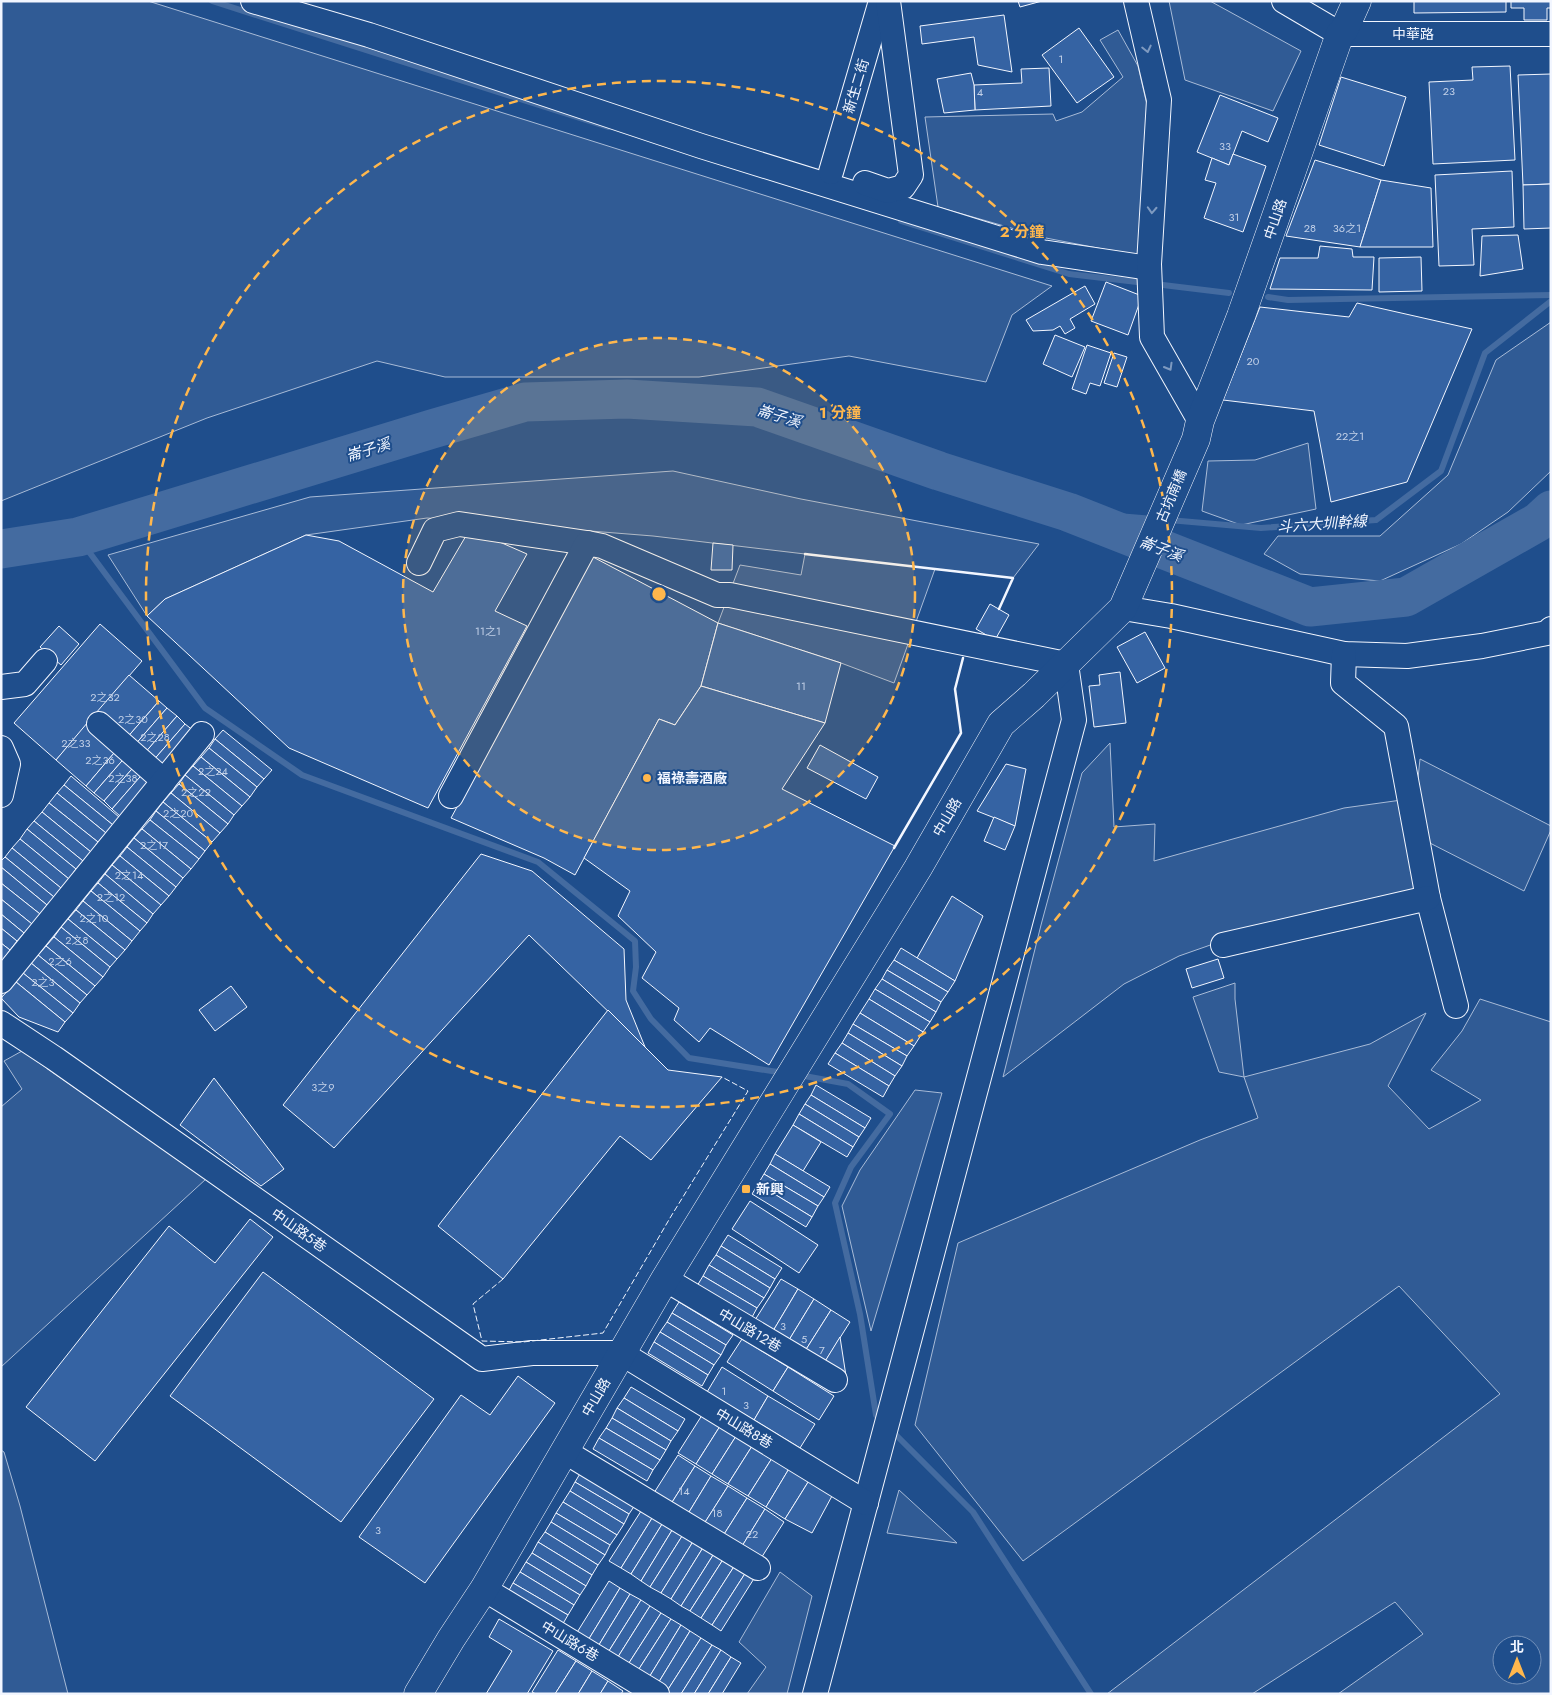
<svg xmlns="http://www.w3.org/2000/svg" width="1552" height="1695" viewBox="0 0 1552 1695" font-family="Jost,'Noto Sans TC',sans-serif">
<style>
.built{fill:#305b95;stroke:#a8bbd7;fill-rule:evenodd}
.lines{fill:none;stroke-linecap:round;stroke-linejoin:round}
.stream{stroke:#446ba0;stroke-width:6}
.river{stroke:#446ba0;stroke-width:39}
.building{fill:#3563a3;stroke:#f2f6ff}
.minor-casing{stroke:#f2f6ff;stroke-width:26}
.major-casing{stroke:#f2f6ff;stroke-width:29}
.minor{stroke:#1f4e8c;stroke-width:24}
.major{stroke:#1f4e8c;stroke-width:28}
.fence{stroke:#f2f6ff;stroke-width:1;stroke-dasharray:6 2.5;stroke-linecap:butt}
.wall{stroke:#f2f6ff;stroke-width:2.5}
.oneway{stroke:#7e9ac0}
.ring{fill:none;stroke:#ffb74d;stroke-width:2.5;stroke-dasharray:9 6}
.poi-dot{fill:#ffb74d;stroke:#1f4e8c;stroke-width:2}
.labels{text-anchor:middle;stroke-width:4;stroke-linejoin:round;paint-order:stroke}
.number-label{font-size:11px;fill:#c3d1e8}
.street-label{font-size:14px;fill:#f2f6ff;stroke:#1f4e8c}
.poi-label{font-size:14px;font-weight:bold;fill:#f2f6ff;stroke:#1f4e8c;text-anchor:start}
.water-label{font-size:15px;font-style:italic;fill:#f2f6ff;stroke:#1f4e8c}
.centre{fill:#ffb74d;stroke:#1f4e8c;stroke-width:2.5}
.ring-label{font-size:15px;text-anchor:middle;font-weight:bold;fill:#ffb74d;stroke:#1f4e8c;stroke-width:4;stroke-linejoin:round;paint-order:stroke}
</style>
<rect width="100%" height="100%" fill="#1f4e8c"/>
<g class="built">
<polygon points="1,1 148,1 1052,286 1012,315 986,382 849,356 699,377 445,377 377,361 207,418 1,501"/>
<polygon points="1169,1 1210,1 1301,51 1273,111 1185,80"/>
<polygon points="1118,30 1138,66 1147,105 1139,256 1046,238 938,207 925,117 1053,114 1056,121 1082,112 1123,77 1100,40"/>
<polygon points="1551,322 1551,471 1508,512 1461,544 1380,581 1300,574 1264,554 1278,536 1380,536 1448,475 1496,360"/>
<polygon points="1308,443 1316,509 1241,525 1202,511 1208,461 1255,460"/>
<polygon points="673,471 801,499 1039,544 1013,578 935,569 894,683 841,663 718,623 740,565 801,575 805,554 653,536 427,518 306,535 165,599 147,616 108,555 310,497"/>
<polygon points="1110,743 1114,827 1155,824 1154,861 1344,808 1416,798 1420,759 1551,826 1551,830 1524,891 1424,840 1428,893 1256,929 1179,956 1124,984 1003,1077 1041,925 1082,773"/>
<path d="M1235 983V999L1244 1077 1370 1044 1426 1013 1388 1086 1429 1129 1481 1100 1431 1070 1462 1031 1480 999 1551 1022V1694H1338L1423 1634 1395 1602 1252 1694H1107L1500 1394 1399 1286 1023 1561 915 1425 958 1243 1200 1140 1258 1118 1244 1077 1219 1072 1193 997ZM1502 1645H1532V1675H1502Z"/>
<polygon points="22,1051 206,1179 1,1367 1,1107 22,1089 4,1061"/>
<polygon points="915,1090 942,1093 871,1331 842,1206 860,1170"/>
<polygon points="1,1450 4,1452 20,1506 68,1694 1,1694"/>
<polygon points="899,1490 957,1543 887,1533"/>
<polygon points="780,1572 812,1596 787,1694 747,1694 766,1667 739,1642"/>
</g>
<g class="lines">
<g class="stream">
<polyline points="212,1 608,127"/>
<polyline points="901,221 1069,274 1137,282"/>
<polyline points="1163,285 1229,293"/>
<polyline points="1268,297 1288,300 1551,295"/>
<polyline points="1068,512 1154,519"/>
<polyline points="1169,520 1261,528 1376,520 1441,471 1485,353 1551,301"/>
<polyline points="78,537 205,708 302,775 538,862 635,941 636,967 633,991 651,1019 689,1058 784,1073"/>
<polyline points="799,1075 848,1084 890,1114 851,1167 835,1203 860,1314 876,1415 881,1421"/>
<polyline points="890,1429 973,1512 1091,1694"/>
</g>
<polyline class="river" points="1,549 78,537 432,429 525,402 627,399 757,407 939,471 1068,512 1310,607 1406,597 1538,522 1551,510"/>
</g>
<g class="building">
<polygon points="1018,1 1042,1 1020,7"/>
<polygon points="1414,1 1506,1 1506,12 1414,13"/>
<polygon points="1511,1 1551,1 1551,8 1547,8 1547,20 1524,20 1524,8 1511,8"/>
<polygon points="1004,15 1012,72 978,65 974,37 922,44 920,26"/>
<polygon points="1079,28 1114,77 1077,103 1042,55"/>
<polygon points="1510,66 1515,160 1433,164 1429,82 1473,80 1472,67"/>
<polygon points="1049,68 1051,106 975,110 974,85 1022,83 1021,69"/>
<polygon points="971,73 974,85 975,110 944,113 937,79"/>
<polygon points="1551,74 1551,184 1523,185 1518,75"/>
<polygon points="1341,77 1406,97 1384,166 1319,145"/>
<polygon points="1220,95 1278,118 1268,142 1242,131 1229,165 1197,152"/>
<polygon points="1233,154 1266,166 1243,232 1204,218 1216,183 1205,180 1212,158 1229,165"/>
<polygon points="1315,160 1381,180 1360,247 1286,236"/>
<polygon points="1512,171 1514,227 1472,229 1474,265 1439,266 1435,175"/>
<polygon points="1381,180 1431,188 1433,247 1360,247"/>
<polygon points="1551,184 1551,228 1524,229 1523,185"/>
<polygon points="1518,235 1523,269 1480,276 1482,236"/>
<polygon points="1320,246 1352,249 1353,257 1374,257 1372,290 1270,289 1280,258 1318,258"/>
<polygon points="1421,257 1422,291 1379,292 1379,258"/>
<polygon points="1106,282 1142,296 1128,335 1091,321"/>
<polygon points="1085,286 1095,304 1070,319 1075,328 1065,334 1060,326 1053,330 1033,331 1026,320"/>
<polygon points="1357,303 1472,329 1407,482 1331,502 1314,411 1223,400 1260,307 1349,317"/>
<polygon points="1055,335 1085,347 1072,377 1043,364"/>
<polygon points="1087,345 1111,353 1100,386 1090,383 1086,394 1072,389"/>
<polygon points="1114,353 1127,357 1117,387 1104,383"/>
<polygon points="470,529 527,554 495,611 527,626 428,808 289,748 147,616 165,599 306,535 339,541 433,592"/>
<polygon points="713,543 733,545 732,570 711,570"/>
<polygon points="593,557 718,623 701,686 675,725 659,719 575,875 544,858 451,818"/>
<polygon points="990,604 1009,615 995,640 976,629"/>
<polygon points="718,623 841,663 825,723 701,686"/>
<polygon points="100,624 142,661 56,760 14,723"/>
<polygon points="59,626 79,644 61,665 40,647"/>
<polygon points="1145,632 1165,668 1137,683 1117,647"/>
<polygon points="1120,672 1126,723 1094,727 1089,686 1100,685 1099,675"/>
<polygon points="129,675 159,701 125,740 95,714"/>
<polygon points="701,686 825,723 782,789 895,846 769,1065 710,1028 699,1042 674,1020 679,1008 642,978 656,952 618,916 630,891 584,858 659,719 675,725"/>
<polygon points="159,701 167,708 133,747 125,740"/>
<polygon points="167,708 177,716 143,755 133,747"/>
<polygon points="177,716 185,724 151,763 143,755"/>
<polygon points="88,722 120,746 86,786 56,760"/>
<polygon points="185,724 194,731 159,771 151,763"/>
<polygon points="223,730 272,770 264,779 215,739"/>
<polygon points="215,739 264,779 257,787 209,748"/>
<polygon points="820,745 878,777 866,799 807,768"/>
<polygon points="120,746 128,754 94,793 86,786"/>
<polygon points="209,748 257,787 250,797 201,757"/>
<polygon points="128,754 138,762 104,801 94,793"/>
<polygon points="201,757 250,797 242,806 193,766"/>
<polygon points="138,762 146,770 112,809 104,801"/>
<polygon points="1006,764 1026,769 1015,826 977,811"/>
<polygon points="193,766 242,806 234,815 185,775"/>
<polygon points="146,770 154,777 120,816 112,809"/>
<polygon points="185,775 234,815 228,824 179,784"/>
<polygon points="71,776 119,817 113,825 64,785"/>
<polygon points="179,784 228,824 220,833 171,793"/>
<polygon points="64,785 113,825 106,833 57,793"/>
<polygon points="57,793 106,833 98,842 49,803"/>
<polygon points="171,793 220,833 212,842 163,802"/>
<polygon points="163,802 212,842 205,851 156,811"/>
<polygon points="49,803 98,842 91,852 42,812"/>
<polygon points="156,811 205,851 199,859 150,820"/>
<polygon points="42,812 91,852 83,861 34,821"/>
<polygon points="994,817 1015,826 1005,850 984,841"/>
<polygon points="150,820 199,859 191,869 142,829"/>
<polygon points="34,821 83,861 76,869 27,829"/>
<polygon points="27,829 76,869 69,879 20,839"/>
<polygon points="142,829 191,869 183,878 134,838"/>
<polygon points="134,838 183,878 176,887 127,847"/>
<polygon points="20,839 69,879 61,888 12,848"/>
<polygon points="127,847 176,887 169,896 120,856"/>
<polygon points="12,848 61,888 54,897 5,857"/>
<polygon points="481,854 532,871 624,949 626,1000 645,1047 529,935 334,1148 283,1105"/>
<polygon points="120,856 169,896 161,905 112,865"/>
<polygon points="5,857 54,897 47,905 1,867 1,861"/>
<polygon points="112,865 161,905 153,914 105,874"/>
<polygon points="1,867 47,905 40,914 1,883"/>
<polygon points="105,874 153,914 147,923 98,883"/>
<polygon points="1,883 40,914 32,924 1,899"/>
<polygon points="98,883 147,923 140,931 91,891"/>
<polygon points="91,891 140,931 132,941 83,901"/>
<polygon points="952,896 983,916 955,981 917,958"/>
<polygon points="1,899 32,924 24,933 1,914"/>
<polygon points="83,901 132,941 125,950 76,910"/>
<polygon points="76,910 125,950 117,959 68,919"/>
<polygon points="1,914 24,933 17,941 1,928"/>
<polygon points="68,919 117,959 110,967 61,927"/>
<polygon points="61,927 110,967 103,977 54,937"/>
<polygon points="1,928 17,941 10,950 1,943"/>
<polygon points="54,937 103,977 95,986 46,946"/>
<polygon points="1,943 10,950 1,962"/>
<polygon points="46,946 95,986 87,995 38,955"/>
<polygon points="901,948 955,981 948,992 894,960"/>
<polygon points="38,955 87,995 80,1003 31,963"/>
<polygon points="1218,959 1224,978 1192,988 1186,969"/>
<polygon points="894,960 948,992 941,1002 887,970"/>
<polygon points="31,963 80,1003 73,1013 23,973"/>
<polygon points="887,970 941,1002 936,1012 882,979"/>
<polygon points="23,973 73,1013 65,1022 16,982"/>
<polygon points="882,979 936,1012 930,1022 875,989"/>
<polygon points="16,982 65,1022 58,1032 19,1017 1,998"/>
<polygon points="231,986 247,1007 215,1031 199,1010"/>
<polygon points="875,989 930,1022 923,1032 869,999"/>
<polygon points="869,999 923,1032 914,1046 860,1013"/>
<polygon points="608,1010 668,1070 722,1077 651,1160 620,1136 503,1279 438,1226"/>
<polygon points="860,1013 914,1046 907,1056 853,1024"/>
<polygon points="853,1024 907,1056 902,1066 848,1033"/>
<polygon points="848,1033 902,1066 895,1076 842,1043"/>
<polygon points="842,1043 895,1076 889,1086 835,1053"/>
<polygon points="835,1053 889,1086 883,1097 828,1064"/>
<polygon points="214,1078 284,1169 261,1186 180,1125"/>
<polygon points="816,1085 871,1118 865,1128 811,1095"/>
<polygon points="811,1095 865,1128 859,1137 805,1104"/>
<polygon points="805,1104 859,1137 853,1147 799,1114"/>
<polygon points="799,1114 853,1147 847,1157 793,1125"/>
<polygon points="793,1125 821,1142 803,1171 775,1154"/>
<polygon points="775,1154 830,1187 824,1197 770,1164"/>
<polygon points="770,1164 824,1197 818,1206 764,1174"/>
<polygon points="764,1174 818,1206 812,1217 758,1184"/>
<polygon points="758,1184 812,1217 806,1227 752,1194"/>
<polygon points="750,1201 818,1245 799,1273 732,1229"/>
<polygon points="250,1219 273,1237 95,1461 26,1407 169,1226 215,1263"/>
<polygon points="728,1235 782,1268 775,1279 721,1246"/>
<polygon points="721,1246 775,1279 770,1288 716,1255"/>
<polygon points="716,1255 770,1288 764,1298 709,1265"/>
<polygon points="709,1265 764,1298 757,1308 703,1276"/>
<polygon points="263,1272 434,1399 341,1522 170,1396"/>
<polygon points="703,1276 757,1308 751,1319 697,1286"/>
<polygon points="781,1279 798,1289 773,1331 755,1320"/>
<polygon points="798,1289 814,1299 789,1340 773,1331"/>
<polygon points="814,1299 831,1310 805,1351 789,1340"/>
<polygon points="679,1302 733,1335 726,1345 672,1313"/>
<polygon points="831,1310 850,1322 824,1363 805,1351"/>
<polygon points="672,1313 726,1345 721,1355 667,1322"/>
<polygon points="667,1322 721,1355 714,1365 660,1332"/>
<polygon points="660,1332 714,1365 708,1375 654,1342"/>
<polygon points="840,1337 846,1376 824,1363"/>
<polygon points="742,1339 788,1367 773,1391 727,1362"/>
<polygon points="654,1342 708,1375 702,1386 648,1353"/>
<polygon points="722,1367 768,1396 754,1420 707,1392"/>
<polygon points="788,1367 834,1396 819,1420 773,1391"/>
<polygon points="518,1376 555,1403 425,1583 359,1537 461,1395 490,1415"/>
<polygon points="631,1387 685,1419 678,1431 624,1398"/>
<polygon points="768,1396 815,1424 800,1448 754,1420"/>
<polygon points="624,1398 678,1431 671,1441 617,1408"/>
<polygon points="617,1408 671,1441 666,1450 612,1418"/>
<polygon points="704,1412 722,1423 696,1464 678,1453"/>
<polygon points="612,1418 666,1450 660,1460 606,1428"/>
<polygon points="722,1423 738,1433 712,1474 696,1464"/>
<polygon points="606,1428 660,1460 653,1470 599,1438"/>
<polygon points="738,1433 754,1443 728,1484 712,1474"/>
<polygon points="599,1438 653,1470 647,1481 593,1449"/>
<polygon points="754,1443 774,1455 748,1496 728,1484"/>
<polygon points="678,1455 695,1466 669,1507 652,1496"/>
<polygon points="774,1455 790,1467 766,1507 748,1496"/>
<polygon points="695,1466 711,1476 686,1517 669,1507"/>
<polygon points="790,1467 810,1479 785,1519 766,1507"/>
<polygon points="581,1472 635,1505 629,1514 575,1482"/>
<polygon points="711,1476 728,1486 702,1527 686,1517"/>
<polygon points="810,1479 832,1496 812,1533 785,1519"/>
<polygon points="575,1482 629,1514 624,1524 570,1491"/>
<polygon points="728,1486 747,1498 721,1539 702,1527"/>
<polygon points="570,1491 624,1524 617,1535 563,1502"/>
<polygon points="747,1498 765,1509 739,1551 721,1539"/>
<polygon points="563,1502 617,1535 610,1545 556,1513"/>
<polygon points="643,1508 654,1515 621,1568 609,1561"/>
<polygon points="765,1509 784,1522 758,1563 739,1551"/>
<polygon points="556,1513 610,1545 605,1555 551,1522"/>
<polygon points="654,1515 664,1521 631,1574 621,1568"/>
<polygon points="664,1521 674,1527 641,1581 631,1574"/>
<polygon points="551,1522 605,1555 598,1565 545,1532"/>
<polygon points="674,1527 684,1533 650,1587 641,1581"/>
<polygon points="545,1532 598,1565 592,1575 538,1542"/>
<polygon points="684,1533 694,1540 661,1593 650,1587"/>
<polygon points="694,1540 704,1546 671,1599 661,1593"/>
<polygon points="538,1542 592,1575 586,1586 532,1553"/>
<polygon points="704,1546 715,1552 681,1606 671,1599"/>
<polygon points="715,1552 724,1558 690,1611 681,1606"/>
<polygon points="532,1553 586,1586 580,1595 526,1562"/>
<polygon points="724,1558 735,1565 701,1618 690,1611"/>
<polygon points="526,1562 580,1595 574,1605 520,1572"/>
<polygon points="735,1565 746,1572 712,1625 701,1618"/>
<polygon points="520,1572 574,1605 568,1615 513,1583"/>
<polygon points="746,1572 755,1577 721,1631 712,1625"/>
<polygon points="609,1581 620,1588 587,1642 576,1634"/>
<polygon points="513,1583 568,1615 561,1627 507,1594"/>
<polygon points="620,1588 630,1594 597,1648 587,1642"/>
<polygon points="630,1594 641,1600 607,1654 597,1648"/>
<polygon points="641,1600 650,1606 616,1660 607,1654"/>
<polygon points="650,1606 661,1613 627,1666 616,1660"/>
<polygon points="661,1613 671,1619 637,1672 627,1666"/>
<polygon points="499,1619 553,1651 527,1694 486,1694 512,1651 489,1637"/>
<polygon points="671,1619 681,1625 648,1679 637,1672"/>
<polygon points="681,1625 690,1631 657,1685 648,1679"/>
<polygon points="690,1631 701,1638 667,1691 657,1685"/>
<polygon points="701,1638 712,1645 681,1694 671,1694 667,1691"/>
<polygon points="712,1645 721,1650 694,1694 681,1694"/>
<polygon points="558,1650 576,1661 555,1694 536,1694 532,1692"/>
<polygon points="721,1650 731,1657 708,1694 694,1694"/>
<polygon points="731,1657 741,1663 722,1694 708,1694"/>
<polygon points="576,1661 592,1671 578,1694 555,1694"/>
<polygon points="592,1671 608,1681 600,1694 578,1694"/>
<polygon points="608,1681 623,1691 621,1694 600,1694"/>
</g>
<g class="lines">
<defs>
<g id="minor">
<polyline points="253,1 369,35 701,146 1042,252 1149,268"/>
<polyline points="1136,1 1159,100 1149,264 1152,337 1200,421"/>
<polyline points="1284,1 1340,34 1551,34"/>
<polyline points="831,172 881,1"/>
<polyline points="865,183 888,191 903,187 911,175 888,1"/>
<polyline points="419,563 435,530 459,524 587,543"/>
<polyline points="1123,608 1171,616 1344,654 1407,656 1482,646 1547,633 1551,629"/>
<polyline points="1344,654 1343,683 1396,726 1428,898 1456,1006"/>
<polyline points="1,687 25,684 45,661"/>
<polyline points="99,724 164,781"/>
<polyline points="1,748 8,764 1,795"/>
<polyline points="451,796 587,543 602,546 717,595 730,595 1066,664 1074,720 815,1694"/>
<polyline points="1223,945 1428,898"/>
<polyline points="1,981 202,734"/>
<polyline points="1,1023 54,1058 482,1359 532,1353 621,1353 866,1503"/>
<polyline points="665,1279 835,1380"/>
<polyline points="564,1451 758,1568"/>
<polyline points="484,1589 657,1694"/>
</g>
<polyline id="major" points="418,1694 451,1639 484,1589 665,1279 918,868 1001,724 1034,695 1123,608 1196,439 1200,421 1241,316 1340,34 1344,30 1357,1"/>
</defs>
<use href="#minor" class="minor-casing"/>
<use href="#major" class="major-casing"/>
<use href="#minor" class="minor"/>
<use href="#major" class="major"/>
<polyline class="fence" points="503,1279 473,1304 482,1341 523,1342 603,1333 670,1218 748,1091 722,1077"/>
<g class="wall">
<polyline points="805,554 1013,578 999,609"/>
<polyline points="894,848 961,733 955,689 963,658"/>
</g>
</g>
<defs><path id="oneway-chevron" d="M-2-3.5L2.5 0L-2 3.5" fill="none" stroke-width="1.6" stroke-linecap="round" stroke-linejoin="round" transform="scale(1.25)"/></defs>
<g class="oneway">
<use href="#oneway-chevron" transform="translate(1147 49) rotate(77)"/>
<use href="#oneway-chevron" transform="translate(1152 210) rotate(93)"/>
<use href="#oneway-chevron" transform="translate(1169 367) rotate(60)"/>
</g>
<circle cx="659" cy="594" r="256" fill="#ffb74d" fill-opacity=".12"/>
<g class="ring">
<circle cx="659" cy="594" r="256"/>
<circle cx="659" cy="594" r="513"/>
</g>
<g class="poi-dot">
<circle cx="647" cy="778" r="5"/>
<rect x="741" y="1184" width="10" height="10" rx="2.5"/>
</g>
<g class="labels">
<g class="number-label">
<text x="1061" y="63">1</text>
<text x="1449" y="95">23</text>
<text x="980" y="96">4</text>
<text x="1225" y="150">33</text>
<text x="1234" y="221">31</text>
<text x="1310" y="232">28</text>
<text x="1347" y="232">36之1</text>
<text x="1253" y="365">20</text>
<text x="1350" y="440">22之1</text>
<text x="488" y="635">11之1</text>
<text x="801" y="690">11</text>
<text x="105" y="701">2之32</text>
<text x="133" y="723">2之30</text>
<text x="155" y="741">2之28</text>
<text x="76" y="747">2之33</text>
<text x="100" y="764">2之36</text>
<text x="213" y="775">2之24</text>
<text x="123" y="782">2之38</text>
<text x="196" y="796">2之22</text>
<text x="178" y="817">2之20</text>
<text x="154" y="849">2之17</text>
<text x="129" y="879">2之14</text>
<text x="111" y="901">2之12</text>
<text x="94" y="922">2之10</text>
<text x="77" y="944">2之8</text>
<text x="60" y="965">2之6</text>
<text x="43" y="986">2之3</text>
<text x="323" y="1091">3之9</text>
<text x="783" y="1330">3</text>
<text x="804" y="1343">5</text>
<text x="822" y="1354">7</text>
<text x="724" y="1395">1</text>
<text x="746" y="1409">3</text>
<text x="684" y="1495">14</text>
<text x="717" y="1517">18</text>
<text x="378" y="1534">3</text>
<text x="752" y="1538">22</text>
</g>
<g class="street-label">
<text x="1413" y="39">中華路</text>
<text transform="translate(856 86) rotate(-73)" y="5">新生二街</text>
<text transform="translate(1275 219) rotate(-71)" y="5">中山路</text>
<text transform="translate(1171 496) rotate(-67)" y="5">古坑南橋</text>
<text transform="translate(947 817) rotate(-60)" y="5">中山路</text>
<text transform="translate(299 1230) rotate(35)" y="5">中山路5巷</text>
<text transform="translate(750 1330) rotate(31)" y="5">中山路12巷</text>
<text transform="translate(596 1397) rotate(-60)" y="5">中山路</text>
<text transform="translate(744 1428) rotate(31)" y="5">中山路8巷</text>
<text transform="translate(570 1641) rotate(31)" y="5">中山路6巷</text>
</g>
<g class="poi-label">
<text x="657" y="783">福祿壽酒廠</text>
<text x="756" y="1194">新興</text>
</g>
<g class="water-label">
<text transform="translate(779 416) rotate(17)" y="5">崙子溪</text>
<text transform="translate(368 450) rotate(-17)" y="5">崙子溪</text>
<text transform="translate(1322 524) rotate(-4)" y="5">斗六大圳幹線</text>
<text transform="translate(1161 549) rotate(21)" y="5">崙子溪</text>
</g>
</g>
<circle cx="659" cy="594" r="8" class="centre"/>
<g class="ring-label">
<text x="1022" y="237">2 分鐘</text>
<text x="840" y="418">1 分鐘</text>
</g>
<rect width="1552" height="1695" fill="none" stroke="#f2f6ff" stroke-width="5"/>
<g transform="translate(1517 1660)"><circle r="24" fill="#1f4e8c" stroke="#7391ba"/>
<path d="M0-4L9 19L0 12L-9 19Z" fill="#ffb74d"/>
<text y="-8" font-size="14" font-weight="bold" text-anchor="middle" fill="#f2f6ff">北</text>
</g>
</svg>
